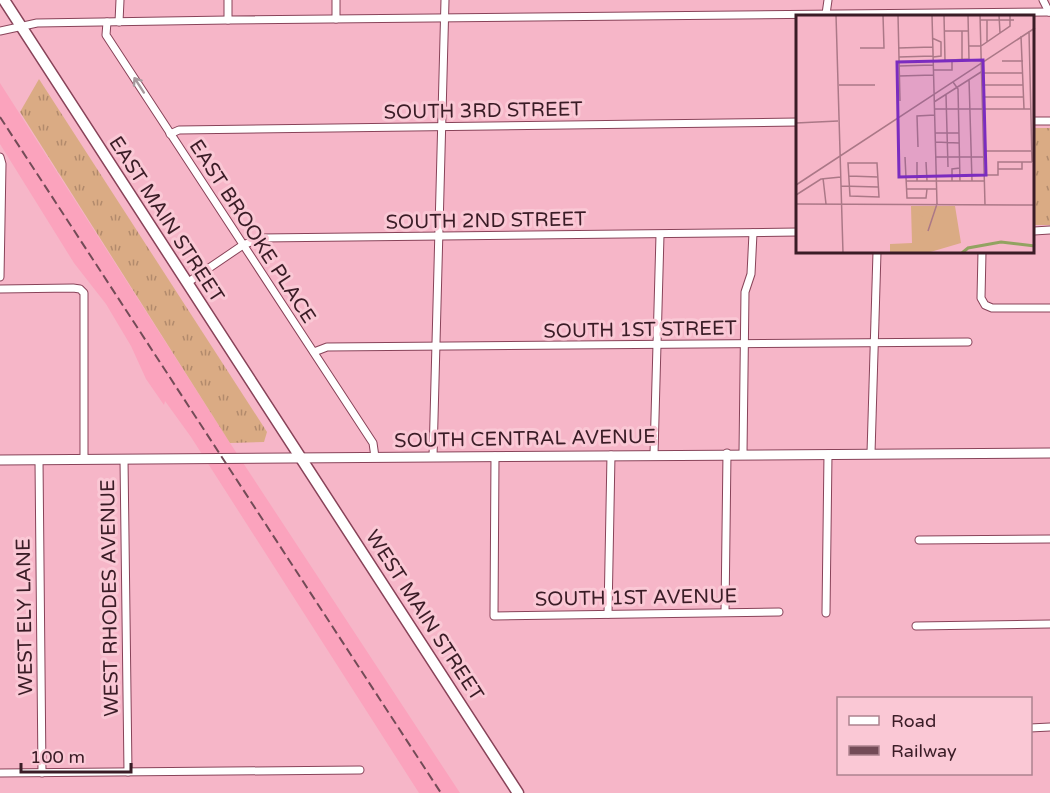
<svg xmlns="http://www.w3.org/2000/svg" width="1050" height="793" viewBox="0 0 1050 793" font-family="'Varela Round',sans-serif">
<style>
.built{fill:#fba3bd}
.grass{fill:url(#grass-tufts)}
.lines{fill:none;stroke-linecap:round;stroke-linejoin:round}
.minor-casing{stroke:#884359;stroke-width:9}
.tertiary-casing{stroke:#884359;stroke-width:11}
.primary-casing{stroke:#884359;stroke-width:13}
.minor{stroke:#fff;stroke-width:7}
.tertiary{stroke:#fff;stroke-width:9}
.primary{stroke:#fff;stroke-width:10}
.rail{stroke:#734b57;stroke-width:2;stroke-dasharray:9 4.5;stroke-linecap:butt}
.oneway{stroke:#a6999d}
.labels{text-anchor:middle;stroke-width:6;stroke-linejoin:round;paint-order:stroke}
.street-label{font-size:20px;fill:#3a1c26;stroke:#fac8d5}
.inset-river{fill:none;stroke:#92a361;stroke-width:3}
.inset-road{fill:none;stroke:#ab7887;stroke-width:1.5}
.view{fill:#7b2cbf;fill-opacity:0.15;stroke:#7b2cbf;stroke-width:3}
.inset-edge{fill:none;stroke:#3a1c26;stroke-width:3}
</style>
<defs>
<pattern id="grass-tufts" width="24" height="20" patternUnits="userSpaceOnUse" patternTransform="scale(1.5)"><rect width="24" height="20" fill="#daab84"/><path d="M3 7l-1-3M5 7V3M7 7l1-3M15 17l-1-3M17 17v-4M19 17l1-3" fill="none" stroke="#b28a6c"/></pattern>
</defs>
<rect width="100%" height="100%" fill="#f6b6c8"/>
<polygon class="built" points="0,83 230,443 460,793 419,793 191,437 165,401 164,405 146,379 131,346 106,304 74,263 0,144"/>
<g class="grass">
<polygon points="39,79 267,432 264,442 230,443 20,112"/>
<rect x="1034" y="128" width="16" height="97"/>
</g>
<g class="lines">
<defs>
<g id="minor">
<polyline points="1043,0 1049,12"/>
<polyline points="826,14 828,0"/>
<polyline points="336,19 336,0"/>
<polyline points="228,20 228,0"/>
<polyline points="107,22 106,35 373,443 375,457"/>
<polyline points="119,22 120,0"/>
<polyline points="0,31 37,23 228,20 1050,12"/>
<polyline points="1034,121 1050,121"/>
<polyline points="170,134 179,130 798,122"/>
<polyline points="0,157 2,164 0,277"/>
<polyline points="1034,231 1050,230"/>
<polyline points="982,252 981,298 985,305 992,308 1050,308"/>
<polyline points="187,283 243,245 261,238 798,232"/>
<polyline points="0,289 73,288 80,289 84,293 84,459"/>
<polyline points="314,352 327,347 968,342"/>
<polyline points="743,453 745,292 751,274 753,233"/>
<polyline points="871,453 877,252"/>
<polyline points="654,454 660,235"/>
<polyline points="495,456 494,616 779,612"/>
<polyline points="433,457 445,0"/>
<polyline points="124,459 128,772"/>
<polyline points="39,460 42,773"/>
<polyline points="919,540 1050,539"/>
<polyline points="725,612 727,453"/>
<polyline points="826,613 828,454"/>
<polyline points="608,614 611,455"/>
<polyline points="916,626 1050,624"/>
<polyline points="1030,728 1050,727"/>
<polyline points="0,773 360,770"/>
</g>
<polyline id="tertiary" points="0,460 1050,453"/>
<polyline id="primary" points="4,0 518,793"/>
</defs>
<use href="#minor" class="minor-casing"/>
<use href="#tertiary" class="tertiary-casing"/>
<use href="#primary" class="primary-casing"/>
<use href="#minor" class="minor"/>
<use href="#tertiary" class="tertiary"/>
<use href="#primary" class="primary"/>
<polyline class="rail" points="0,117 441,793"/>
</g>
<defs><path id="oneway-shaft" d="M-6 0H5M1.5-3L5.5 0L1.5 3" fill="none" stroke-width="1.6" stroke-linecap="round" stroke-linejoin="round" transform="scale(1.5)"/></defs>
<use class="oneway" href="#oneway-shaft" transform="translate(139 85) rotate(-123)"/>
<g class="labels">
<g class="street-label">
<text transform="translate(483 110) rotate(-1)" y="7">SOUTH 3RD STREET</text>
<text transform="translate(167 219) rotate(57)" y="7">EAST MAIN STREET</text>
<text transform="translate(486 220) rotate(-1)" y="7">SOUTH 2ND STREET</text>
<text transform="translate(253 231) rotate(57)" y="7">EAST BROOKE PLACE</text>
<text transform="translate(640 329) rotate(-1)" y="7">SOUTH 1ST STREET</text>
<text transform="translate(525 438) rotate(-1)" y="7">SOUTH CENTRAL AVENUE</text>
<text transform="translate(636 597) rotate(-1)" y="7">SOUTH 1ST AVENUE</text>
<text transform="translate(109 598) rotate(-91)" y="7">WEST RHODES AVENUE</text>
<text transform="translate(425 615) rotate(57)" y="7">WEST MAIN STREET</text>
<text transform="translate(24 617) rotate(-91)" y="7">WEST ELY LANE</text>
</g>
</g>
<g transform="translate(796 15)">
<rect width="238" height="238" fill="#f6b6c8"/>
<path d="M115 191H159L165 228 131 238H94V229L116 228Z" fill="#daab84"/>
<path d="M120 198H135L127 216 116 218V203L127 202Z" fill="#daab84"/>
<path class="inset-river" d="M166 238 172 233 205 227 239 231"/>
<path class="inset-road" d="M40 0 47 238M102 0 104 86M148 0 149 46M184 0 189 190M203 0 204 18M184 5H218M191 5V27M148 16H172M166 16V46M233 16 236 147M225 21 228 94M136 23 145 27V41L137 42M173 31H185L214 11V0M64 33H88L87 0M102 33 137 32M103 42 137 41M137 46 173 44 172 0M206 46H227M103 51 137 50M137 55H156V46M185 58H227M103 61 138 60M173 64 176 166M157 67 162 74 164 166M43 70H79M186 70H227M150 80 152 152M186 82H227M138 87 185 57M138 94H235M0 108 42 106M139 118H163M139 127 163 128M122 132 121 101 139 100M187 136H235M109 142 111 183H130L131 174M140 142H188M121 147V166M130 147 131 166M52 148H81L83 182 54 181ZM202 154H226V147M188 160H202V147H236M53 161 82 162M27 163 30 189M110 166H188M156 166V154L164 153M0 170 239 13M45 171 82 172M110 174H140M0 180 25 164 45 162M0 189 239 190M132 216 141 189 136 0"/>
<path class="view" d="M187 45 190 160 103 162 101 47Z"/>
<rect width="238" height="238" class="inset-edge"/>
</g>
<rect x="837" y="697" width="195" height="78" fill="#fac8d5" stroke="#ad838f" stroke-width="1.5"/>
<rect x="849" y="716" width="30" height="9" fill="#ffffff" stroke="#ad838f" stroke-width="1.5"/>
<text x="891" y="727" font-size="18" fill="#3a1c26">Road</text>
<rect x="849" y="746" width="30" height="9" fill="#734b57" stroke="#ad838f" stroke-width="1.5"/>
<text x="891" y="757" font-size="18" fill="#3a1c26">Railway</text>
<path d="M21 763v9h110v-9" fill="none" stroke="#3a1c26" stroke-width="3"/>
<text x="30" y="763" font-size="18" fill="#3a1c26" stroke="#fac8d5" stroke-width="4.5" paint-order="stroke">100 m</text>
</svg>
